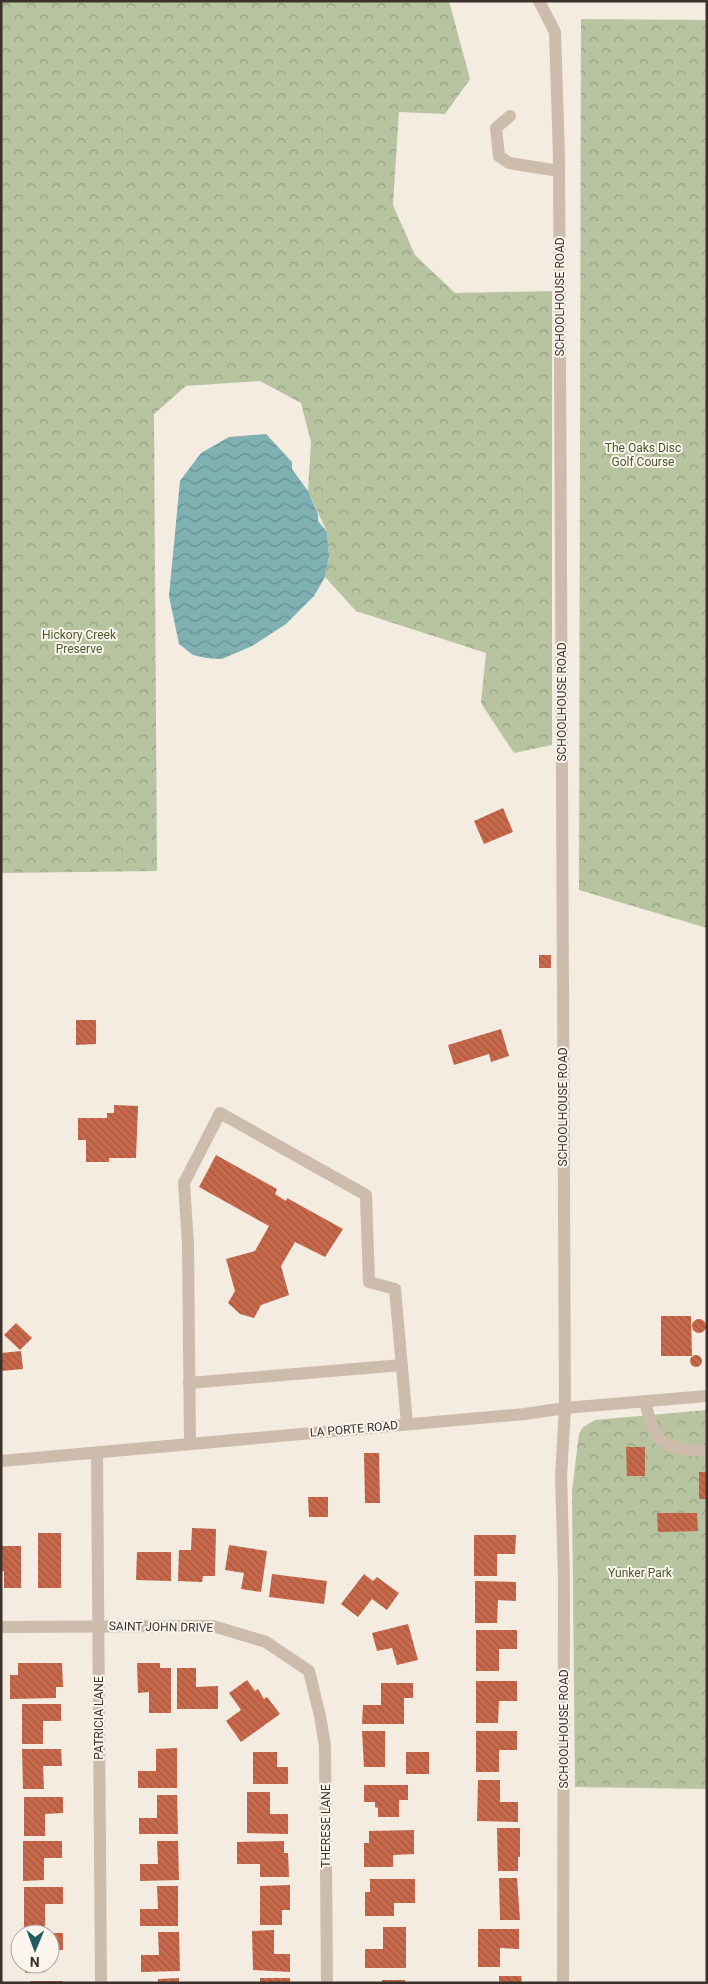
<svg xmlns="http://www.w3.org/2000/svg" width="708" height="1984" viewBox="0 0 708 1984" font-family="Roboto,sans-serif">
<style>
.forest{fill:url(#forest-crowns)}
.water{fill:url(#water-waves)}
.building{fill:url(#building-back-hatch)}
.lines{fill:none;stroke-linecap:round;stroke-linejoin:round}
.minor{stroke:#cdbbac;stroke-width:12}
.labels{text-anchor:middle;stroke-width:4;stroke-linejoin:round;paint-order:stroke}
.street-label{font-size:12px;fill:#3b302b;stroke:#fbf5ee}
.park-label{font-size:12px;fill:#4a5a2e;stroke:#fbf5ee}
</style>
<defs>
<pattern id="forest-crowns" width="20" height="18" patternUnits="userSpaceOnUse" patternTransform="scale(1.25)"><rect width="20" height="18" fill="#b8c4a0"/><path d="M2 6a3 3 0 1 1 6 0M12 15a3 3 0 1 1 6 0" fill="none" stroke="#97a083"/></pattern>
<pattern id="water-waves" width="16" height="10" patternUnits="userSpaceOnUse" patternTransform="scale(1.25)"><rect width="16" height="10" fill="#7fb0b2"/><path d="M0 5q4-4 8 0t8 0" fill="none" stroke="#699091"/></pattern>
<pattern id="building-back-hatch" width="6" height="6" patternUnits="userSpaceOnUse" patternTransform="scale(1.25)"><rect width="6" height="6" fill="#c8694b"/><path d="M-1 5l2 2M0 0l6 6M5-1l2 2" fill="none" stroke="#a4573f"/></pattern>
</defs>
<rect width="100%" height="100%" fill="#f4ebe1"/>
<g class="forest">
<polygon points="1,1 449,1 470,79 445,114 399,112 393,205 415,255 455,293 552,291 552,745 514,753 481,703 486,653 356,611 325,577 329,556 327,532 308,491 311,442 301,403 260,381 186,386 154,414 157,871 1,873"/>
<polygon points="581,19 707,20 707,928 579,890"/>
<polygon points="707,1410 707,1789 575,1787 572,1491 579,1434 583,1427 595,1420"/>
</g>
<polygon class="water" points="266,434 292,462 292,469 308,491 318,514 318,521 327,532 329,556 325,577 314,596 286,624 252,646 222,659 206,658 193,655 179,644 169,596 180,481 201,453 229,437"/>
<g class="building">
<polygon points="503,808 513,832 484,844 474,821"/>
<rect x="539" y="955" width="12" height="13"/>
<polygon points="76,1020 96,1020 96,1044 76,1045"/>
<polygon points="501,1029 509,1056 491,1062 489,1054 454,1065 448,1045"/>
<polygon points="114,1105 138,1106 136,1158 109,1158 109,1162 86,1162 86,1140 78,1140 78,1118 107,1118 107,1113 114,1113"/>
<polygon points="216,1155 277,1189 275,1194 286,1201 287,1198 343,1229 325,1257 295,1242 281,1266 289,1295 261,1305 254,1318 240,1314 228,1303 235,1291 226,1259 255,1251 269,1226 199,1187"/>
<polygon points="661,1316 691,1316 692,1356 661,1356"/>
<circle cx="699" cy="1326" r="7"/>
<polygon points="16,1323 32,1338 20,1350 4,1335"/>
<polygon points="21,1351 23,1369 1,1371 1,1353"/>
<circle cx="696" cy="1361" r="6"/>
<polygon points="626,1447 645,1447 645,1476 627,1476"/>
<polygon points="364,1453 379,1453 380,1503 365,1503"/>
<rect x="699" y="1472" width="8" height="27"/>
<polygon points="308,1497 328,1497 328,1517 309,1517"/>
<polygon points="657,1513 697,1513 698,1531 658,1532"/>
<polygon points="192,1528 216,1529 215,1576 203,1576 202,1582 178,1581 179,1550 191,1550"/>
<rect x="38" y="1533" width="23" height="55"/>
<polygon points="474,1535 516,1535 515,1554 497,1554 497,1576 474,1576"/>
<polygon points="229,1545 267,1551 261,1592 241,1589 244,1573 225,1570"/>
<polygon points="1,1546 21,1546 21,1588 4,1588 4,1571 1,1571"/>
<polygon points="137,1552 171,1552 171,1581 136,1580"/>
<polygon points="272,1574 327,1581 324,1604 269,1597"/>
<polygon points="364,1574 373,1581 377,1577 399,1593 387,1610 372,1599 358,1617 341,1604"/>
<polygon points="475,1581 516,1582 516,1601 498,1600 497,1623 475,1623"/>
<polygon points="408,1624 418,1660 397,1665 392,1648 377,1651 372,1633"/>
<polygon points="476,1630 517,1630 517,1649 499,1649 499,1671 476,1671"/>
<polygon points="18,1663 62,1663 63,1687 56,1687 56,1698 10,1699 10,1675 18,1675"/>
<polygon points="137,1663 160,1663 160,1668 171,1668 171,1713 149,1713 149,1692 138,1693"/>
<polygon points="177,1668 196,1668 196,1687 218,1686 218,1709 177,1709"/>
<polygon points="247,1680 255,1691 258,1689 264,1699 267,1697 280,1714 241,1742 226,1721 241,1710 229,1693"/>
<polygon points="476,1681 517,1681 517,1701 499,1701 498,1723 476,1723"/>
<polygon points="381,1683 413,1683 413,1698 404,1698 404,1724 362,1724 363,1705 381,1705"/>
<polygon points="22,1704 61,1704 61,1721 43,1721 43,1744 22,1744"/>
<polygon points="362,1731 385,1731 385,1767 364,1767"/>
<polygon points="476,1731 517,1731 517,1750 499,1750 499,1772 476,1772"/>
<polygon points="177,1748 177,1788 138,1788 138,1771 156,1771 156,1749"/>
<polygon points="22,1749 61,1749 62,1766 43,1766 44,1789 23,1789"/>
<polygon points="253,1752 277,1752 277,1767 288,1767 288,1784 253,1784"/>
<rect x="406" y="1752" width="23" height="22"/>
<polygon points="478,1780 500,1780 500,1802 518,1802 518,1822 477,1821"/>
<polygon points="364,1785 408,1785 408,1800 399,1800 399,1817 378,1817 378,1808 375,1807 375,1802 364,1802"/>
<polygon points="247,1792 270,1792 270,1814 288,1814 288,1834 247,1833"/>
<polygon points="157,1795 177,1795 178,1834 139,1834 139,1818 157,1818"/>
<polygon points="24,1797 63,1797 63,1813 45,1814 45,1836 24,1836"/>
<polygon points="497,1828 520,1828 520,1857 518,1857 518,1871 498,1871"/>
<polygon points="414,1830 414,1854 393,1855 393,1867 364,1867 364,1843 369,1843 369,1831"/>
<polygon points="23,1841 62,1841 62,1858 44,1858 44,1880 23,1881"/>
<polygon points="157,1841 178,1841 179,1880 140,1881 140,1864 158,1864"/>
<polygon points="284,1841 284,1853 288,1853 289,1877 260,1877 260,1864 237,1864 237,1842"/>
<polygon points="499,1878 517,1878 520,1920 500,1920"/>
<polygon points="370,1879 415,1879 415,1903 394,1903 394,1916 365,1916 365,1892 370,1892"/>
<polygon points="290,1885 290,1910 282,1910 282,1925 260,1925 260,1886"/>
<polygon points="157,1886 178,1886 178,1926 140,1926 140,1909 158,1909"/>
<polygon points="24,1887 63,1887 63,1904 45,1904 45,1926 24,1927"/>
<polygon points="383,1927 406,1927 406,1968 365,1968 365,1949 383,1949"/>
<polygon points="478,1929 519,1929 519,1949 500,1948 500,1967 478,1967"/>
<polygon points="274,1930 274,1954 290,1954 290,1972 253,1970 252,1931"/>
<polygon points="158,1932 179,1932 180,1971 141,1972 141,1955 159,1955"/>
<rect x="50" y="1933" width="13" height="17"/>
<polygon points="25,1964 45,1964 45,1972 25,1973"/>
<polygon points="499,1976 521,1976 522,1983 499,1983"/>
<polygon points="179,1978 179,1983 158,1983 158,1979"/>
<rect x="260" y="1978" width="30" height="5"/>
<rect x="382" y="1980" width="23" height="3"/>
<rect x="31" y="1981" width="32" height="2"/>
</g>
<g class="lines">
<g class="minor">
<polyline points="539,1 555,32 559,156 565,1408 561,1476 564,1579 563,1983"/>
<polyline points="510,116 496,128 499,156 509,163 559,171"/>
<polyline points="189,1383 402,1365"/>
<path d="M645 1401C656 1448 661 1447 707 1451"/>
<polyline points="190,1444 188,1244 184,1183 220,1113 366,1195 369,1282 395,1289 407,1424"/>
<polyline points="97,1453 101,1983"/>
<polyline points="1,1461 525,1414 565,1408 707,1396"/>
<polyline points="1,1627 213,1626 266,1642 309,1671 320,1716 325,1746 327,1983"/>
</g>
</g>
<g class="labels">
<g class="street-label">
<text transform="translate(560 297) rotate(-90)" y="4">SCHOOLHOUSE ROAD</text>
<text transform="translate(562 702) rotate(-90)" y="4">SCHOOLHOUSE ROAD</text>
<text transform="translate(563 1107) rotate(-90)" y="4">SCHOOLHOUSE ROAD</text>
<text transform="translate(354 1429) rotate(-5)" y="4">LA PORTE ROAD</text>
<text transform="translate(161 1627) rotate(1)" y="4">SAINT JOHN DRIVE</text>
<text transform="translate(99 1718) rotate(-90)" y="4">PATRICIA LANE</text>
<text transform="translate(564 1729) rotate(-90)" y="4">SCHOOLHOUSE ROAD</text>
<text transform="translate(326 1826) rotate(-90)" y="4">THERESE LANE</text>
</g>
<g class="park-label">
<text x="643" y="452">The Oaks Disc<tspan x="643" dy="14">Golf Course</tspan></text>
<text x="79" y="639">Hickory Creek<tspan x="79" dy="14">Preserve</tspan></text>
<text x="640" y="1577">Yunker Park</text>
</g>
</g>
<rect width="708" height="1984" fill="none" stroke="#3b302b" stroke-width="5"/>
<g transform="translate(35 1949) rotate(181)"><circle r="24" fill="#fbf5ee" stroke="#aea6a0"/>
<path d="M0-4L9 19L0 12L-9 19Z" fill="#1f5a5e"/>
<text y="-8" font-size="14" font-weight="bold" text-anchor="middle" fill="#3b302b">N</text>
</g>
</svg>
